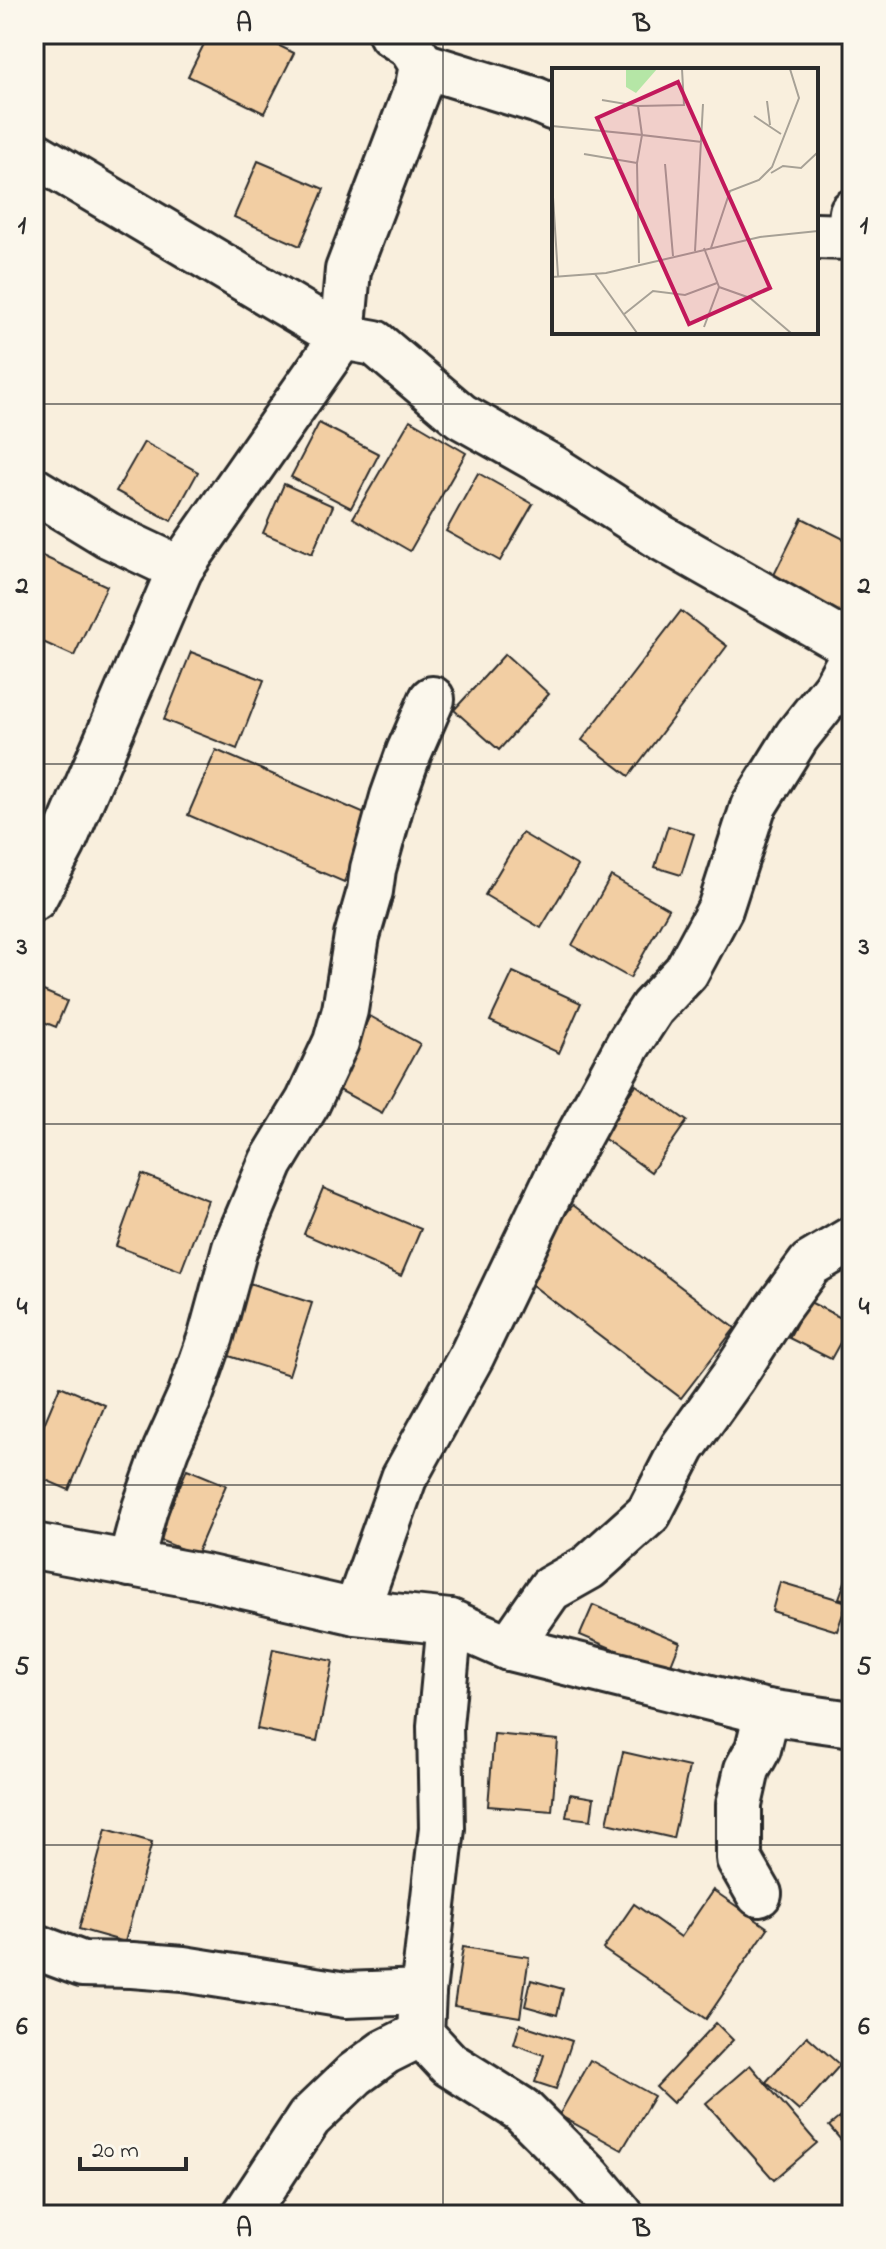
<svg xmlns="http://www.w3.org/2000/svg" width="886" height="2249" viewBox="0 0 886 2249" font-family="'Indie Flower',sans-serif">
<style>
.building{fill:#f2cea3;stroke:#2b2b2b;stroke-width:2}
.lines{fill:none;stroke-linecap:round;stroke-linejoin:round}
.minor-casing{stroke:#2b2b2b;stroke-width:50}
.minor{stroke:#fbf7ec;stroke-width:44}
.grid{fill:none;stroke:#2b2b2b;stroke-width:2;stroke-opacity:0.55}
.inset-road{fill:none;stroke:#a7a196;stroke-width:2}
.view{fill:#c2185b;fill-opacity:0.15;stroke:#c2185b;stroke-width:4}
.inset-edge{fill:none;stroke:#2b2b2b;stroke-width:4}
.neatline{fill:none;stroke:#2b2b2b;stroke-width:3}
.grid-label{font-size:26px;text-anchor:middle;font-weight:bold;fill:#2b2b2b}
</style>
<rect width="100%" height="100%" fill="#f9efdd"/>
<filter id="ink" filterUnits="userSpaceOnUse"><feTurbulence type="fractalNoise" baseFrequency=".0125" numOctaves="2"/><feDisplacementMap in="SourceGraphic" scale="16" xChannelSelector="R" yChannelSelector="G"/><feConvolveMatrix kernelMatrix="1 2 1 2 8 2 1 2 1" color-interpolation-filters="sRGB"/></filter>
<g filter="url(#ink)">
<g class="building">
<polygon points="209,34 255,34 294,53 264,113 188,76"/>
<polygon points="258,161 324,189 300,246 234,217"/>
<polygon points="410,420 466,453 410,551 353,518"/>
<polygon points="319,423 379,454 351,508 291,477"/>
<polygon points="144,442 198,472 171,521 116,491"/>
<polygon points="478,473 533,504 500,561 446,531"/>
<polygon points="284,484 333,506 312,554 263,533"/>
<polygon points="802,518 852,543 852,601 841,623 768,587"/>
<polygon points="38,554 107,586 74,656 34,638 34,562"/>
<polygon points="681,611 727,646 629,776 582,740"/>
<polygon points="191,652 264,680 237,749 164,720"/>
<polygon points="505,654 549,694 499,750 454,710"/>
<polygon points="216,750 372,817 344,882 188,815"/>
<polygon points="668,826 694,834 681,875 655,867"/>
<polygon points="522,833 578,866 541,928 485,895"/>
<polygon points="611,876 669,909 630,978 572,945"/>
<polygon points="513,972 581,1003 559,1053 490,1021"/>
<polygon points="41,990 67,1001 56,1027 34,1018 34,1008"/>
<polygon points="370,1016 420,1044 382,1113 332,1086"/>
<polygon points="636,1085 687,1121 651,1172 599,1135"/>
<polygon points="142,1174 208,1200 181,1271 116,1246"/>
<polygon points="323,1188 421,1229 401,1276 304,1234"/>
<polygon points="573,1205 735,1328 681,1398 519,1275"/>
<polygon points="249,1283 312,1303 289,1375 226,1355"/>
<polygon points="808,1301 851,1323 831,1359 789,1338"/>
<polygon points="60,1386 105,1405 69,1490 34,1475 34,1448"/>
<polygon points="187,1469 226,1485 196,1555 157,1539"/>
<polygon points="852,1563 852,1602 839,1598"/>
<polygon points="780,1582 847,1602 837,1631 772,1611"/>
<polygon points="593,1605 680,1642 668,1672 580,1635"/>
<polygon points="273,1649 333,1661 317,1741 257,1729"/>
<polygon points="494,1734 558,1740 552,1811 488,1806"/>
<polygon points="623,1752 689,1767 673,1838 607,1823"/>
<polygon points="570,1794 594,1798 591,1820 566,1817"/>
<polygon points="106,1829 152,1842 125,1942 79,1929"/>
<polygon points="713,1890 768,1928 706,2019 603,1949 634,1904 681,1937"/>
<polygon points="463,1947 529,1957 520,2017 454,2006"/>
<polygon points="531,1980 563,1989 557,2015 525,2006"/>
<polygon points="716,2023 733,2040 673,2103 656,2087"/>
<polygon points="520,2024 572,2041 556,2089 535,2082 544,2055 514,2044"/>
<polygon points="807,2036 840,2065 799,2111 766,2082"/>
<polygon points="590,2060 654,2096 622,2150 559,2115"/>
<polygon points="750,2065 817,2143 774,2180 706,2103"/>
<polygon points="852,2107 852,2153 829,2126"/>
</g>
<g class="lines">
<defs>
<g id="minor">
<polyline points="391,34 410,46 422,65 418,86 348,270 342,337 375,343 461,416 553,468 662,538 852,646"/>
<polyline points="422,65 536,100 554,108"/>
<polyline points="34,154 342,337 180,569 63,843 34,898"/>
<polyline points="816,236 849,237 852,212"/>
<polyline points="34,490 108,535 180,569"/>
<polyline points="34,1546 209,1578 356,1612 450,1622 509,1648 767,1712 852,1724"/>
<polyline points="130,1564 145,1508 166,1449 190,1396 211,1336 235,1248 271,1163 308,1102 336,1042 345,1010 357,936 370,891 373,869 393,797 409,752 432,699"/>
<polyline points="356,1612 404,1478 472,1355 563,1165 628,1045 652,1008 686,972 720,909 753,807 797,736 835,688 852,657"/>
<polyline points="450,1622 440,1726 442,1828 423,1992 421,2034 449,2064 522,2110 589,2177 621,2215"/>
<polyline points="509,1648 550,1589 589,1567 649,1513 683,1447 733,1377 777,1309 810,1264 852,1239"/>
<polyline points="759,1894 739,1859 739,1805 747,1769 758,1749 767,1712"/>
<polyline points="34,1946 82,1964 132,1965 183,1969 346,1995 423,1992"/>
<polyline points="245,2215 309,2118 355,2074 385,2052 421,2034"/>
</g>
</defs>
<use href="#minor" class="minor-casing"/>
<use href="#minor" class="minor"/>
</g>
</g>
<path class="grid" d="M443 34V2215M34 404H852M34 764H852M34 1124H852M34 1485H852M34 1845H852"/>
<g transform="translate(552 68)">
<rect width="266" height="266" fill="#f9efdd"/>
<path d="M74 1H105L84 25 74 19Z" fill="#b5e6a6"/>
<path class="inset-road" d="M50 32 86 38 90 67 150 74M215 33 218 57M86 38 132 37 130 1M202 48 229 66M0 58 90 67 85 95 87 195M32 86 85 95M113 96 121 188M219 105 231 98 249 100 266 84M1 129 6 208M152 180 167 219 152 259M159 180 178 123 207 112 220 99 247 30 238 1M143 183 151 36M43 206 85 265M0 209 54 205 208 169 266 163M167 219 198 230 239 265M71 247 101 223 133 227 165 215"/>
<path class="view" d="M126 14 218 220 137 256 45 50Z"/>
<rect width="266" height="266" class="inset-edge"/>
</g>
<rect width="886" height="2249" fill="none" stroke="#fbf7ec" stroke-width="88"/>
<path d="M80 2157v12h106v-12" fill="none" stroke="#2b2b2b" stroke-width="4"/>
<text x="92" y="2157" font-size="24" fill="#2b2b2b" stroke="#fbf7ec" stroke-width="6" paint-order="stroke">20 m</text>
<rect x="44" y="44" width="798" height="2161" class="neatline"/>
<g class="grid-label">
<text x="244" y="31">A</text>
<text x="642" y="31">B</text>
<text x="22" y="233">1</text>
<text x="864" y="233">1</text>
<text x="22" y="593">2</text>
<text x="864" y="593">2</text>
<text x="22" y="954">3</text>
<text x="864" y="954">3</text>
<text x="22" y="1314">4</text>
<text x="864" y="1314">4</text>
<text x="22" y="1674">5</text>
<text x="864" y="1674">5</text>
<text x="22" y="2034">6</text>
<text x="864" y="2034">6</text>
<text x="244" y="2236">A</text>
<text x="642" y="2236">B</text>
</g>
</svg>
